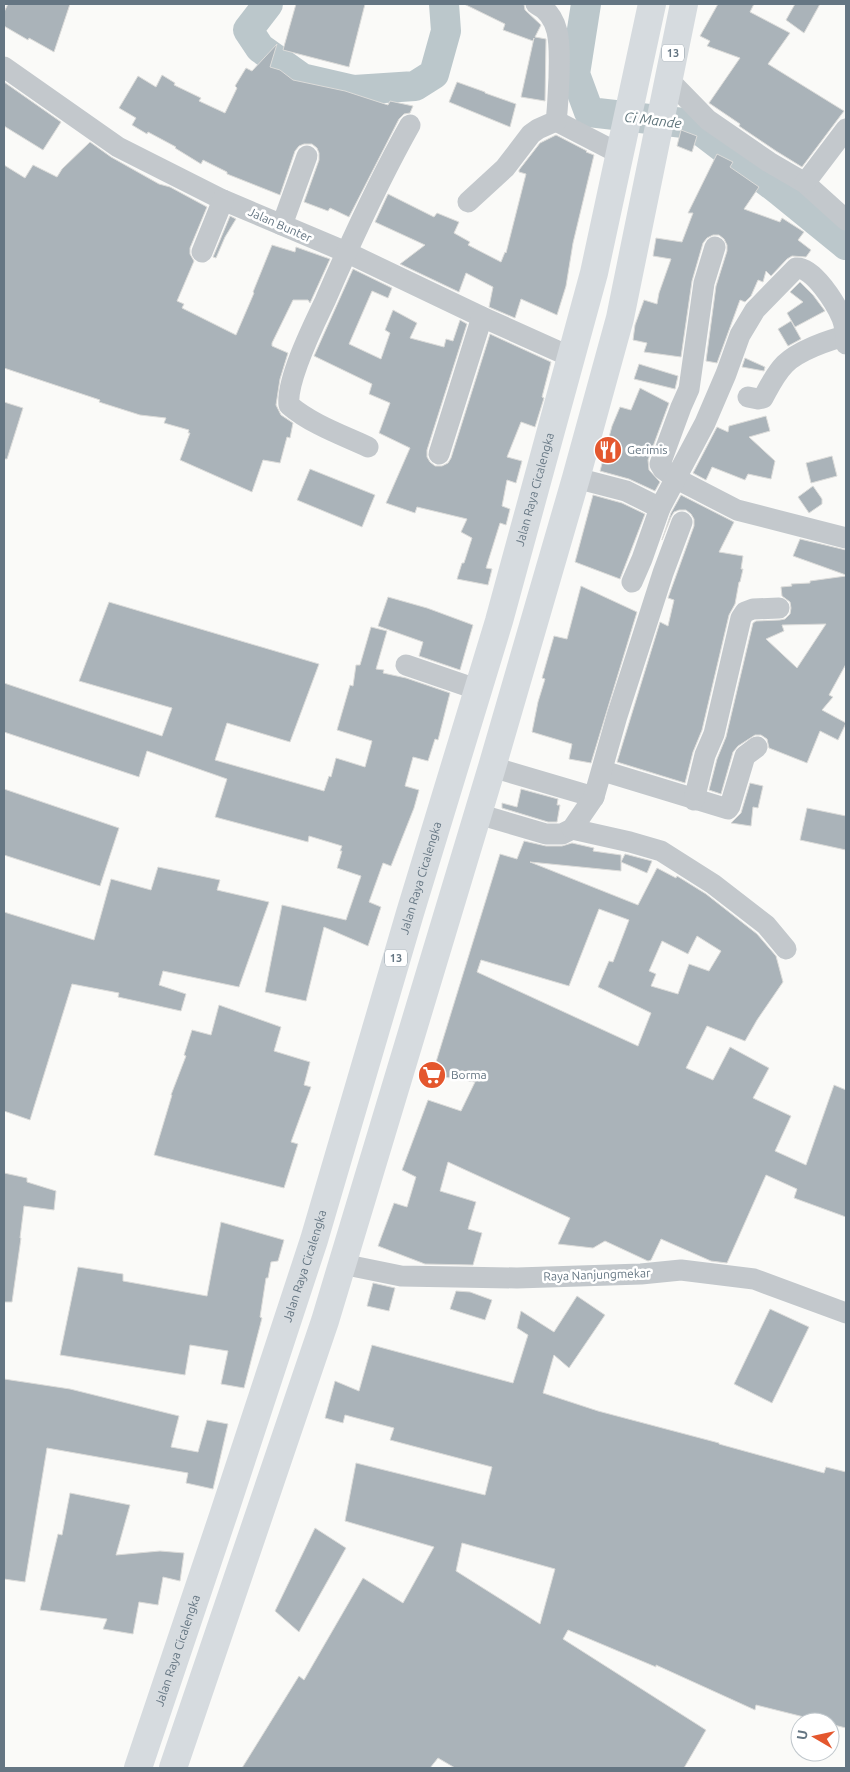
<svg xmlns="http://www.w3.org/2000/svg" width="850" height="1772" viewBox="0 0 850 1772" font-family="Ubuntu,sans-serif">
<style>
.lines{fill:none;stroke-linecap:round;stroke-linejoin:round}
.river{stroke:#bbc7cb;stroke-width:30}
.building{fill:#aab3b9;stroke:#dcdcda;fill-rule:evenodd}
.minor{stroke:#c3c8cc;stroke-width:21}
.highway{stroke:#d6dbdf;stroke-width:28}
.labels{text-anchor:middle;stroke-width:5;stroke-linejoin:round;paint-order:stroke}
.shield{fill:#fff;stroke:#939fa8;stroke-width:1}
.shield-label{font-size:11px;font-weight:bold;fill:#657683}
.street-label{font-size:12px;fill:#657683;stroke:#fff}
.poi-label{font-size:12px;fill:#657683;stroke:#fff;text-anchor:start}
.water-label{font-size:14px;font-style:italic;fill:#60757c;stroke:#fff}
</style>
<rect width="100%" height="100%" fill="#fafaf8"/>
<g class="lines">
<g class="river">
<polyline points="268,4 248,30 260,48 302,78 354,90 415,86 434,74 446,31 444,4"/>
<polyline points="586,4 575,74 589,112 692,124 781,192 846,245"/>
</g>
</g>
<g class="building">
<polygon points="8,4 70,4 54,52 29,38 28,40 4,26 4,12"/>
<polygon points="296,4 365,4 349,67 283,50"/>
<polygon points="464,4 524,4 525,10 541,25 535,37 546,39 545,101 521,97 534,38 533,41 503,30 505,24"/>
<polygon points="718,4 754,4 750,12 790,33 768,64 844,111 802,167 776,151 739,126 740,124 709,103 740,58 707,46 710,41 700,36"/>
<polygon points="795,4 820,4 804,33 786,20"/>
<polygon points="277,44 270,67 280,70 293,80 345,91 388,105 390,101 413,106 410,113 404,114 399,119 349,217 330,208 328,211 304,202 319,160 319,153 317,148 312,144 304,144 299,146 295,151 280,195 227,174 227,172 203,160 201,164 175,148 176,147 148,132 147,134 132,125 136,118 119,108 138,76 156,87 162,75 175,83 174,85 201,98 199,101 225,113 237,88 235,86 246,68 252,71"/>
<polygon points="4,82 61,122 43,150 4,126"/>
<polygon points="457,82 485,92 485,93 516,104 510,127 449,102"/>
<polygon points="681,130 697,136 692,152 677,146"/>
<polygon points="556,135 587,151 586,152 594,155 573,243 566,286 557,315 521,299 515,318 489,307 493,287 466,273 459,292 400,264 425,245 375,222 388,194 434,217 437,213 459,222 454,233 470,242 468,245 501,262 505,252 506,253 526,174 519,172 519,170 540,143"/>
<polygon points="90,142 111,157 159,184 170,187 207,207 190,248 190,254 194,261 177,301 184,304 182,308 236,335 254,293 253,292 272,245 295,252 296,247 330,259 310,303 308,300 293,300 272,343 272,346 288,353 280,379 276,405 281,415 293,423 290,438 287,437 280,463 263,460 252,492 180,460 190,433 188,433 189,430 164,423 166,418 140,415 99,402 100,400 4,368 4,165 25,178 33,165 57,177 62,169"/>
<polygon points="717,154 733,162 730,167 759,187 744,209 780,222 782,218 804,232 798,240 811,250 806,257 792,256 787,259 771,276 766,271 763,282 758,280 751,296 745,302 740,300 717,363 706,361 716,286 727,251 727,245 724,239 719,235 713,235 707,238 703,243 692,281 681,357 644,352 647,343 633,340 635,325 644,300 657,304 659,293 671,259 653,256 656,238 682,242 693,213 688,213"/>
<polygon points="230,216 236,219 225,237 216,258 213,257"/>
<polygon points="353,269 392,288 388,298 372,291 349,344 381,359 390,333 385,330 393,310 417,323 410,338 444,347 446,339 453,341 460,320 467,324 427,450 427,457 430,462 435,466 442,466 448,463 451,458 490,334 551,362 542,397 544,398 535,427 521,422 507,457 522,461 516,483 507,480 502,506 510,509 506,525 500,523 486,568 492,569 488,585 457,579 462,563 464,563 472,538 461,532 467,519 417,507 415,513 386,503 410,448 379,433 390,403 369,394 372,384 314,356"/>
<polygon points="800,282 813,295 825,311 795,327 787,313 803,302 790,292"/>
<polygon points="791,321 801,339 788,346 778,329"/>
<polygon points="745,358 765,367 764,371 742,367"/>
<polygon points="639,364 678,376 675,389 634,379"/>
<polygon points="640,388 669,403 648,460 649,470 660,482 655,491 629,479 600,471 612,426 620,407 631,410"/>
<polygon points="4,402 23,408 7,459 4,459"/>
<polygon points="766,416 770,431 749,437 775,461 771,479 748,474 745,480 712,467 706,480 693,473 717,427 728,432 729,426"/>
<polygon points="832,456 837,476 811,483 806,463"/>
<polygon points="310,469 375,495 362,527 297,500"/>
<polygon points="813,486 822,499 822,504 809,513 798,497"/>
<polygon points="593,495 622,503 645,514 620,579 575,562"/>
<polygon points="681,495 734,522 719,552 743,556 741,569 743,569 740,582 739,582 735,604 729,615 702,730 693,752 685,783 617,762 660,622 668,626 674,600 668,598 694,526 694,519 691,514 686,510 679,510 674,512 671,517 662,540 671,513"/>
<polygon points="800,539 846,550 846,575 793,556"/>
<path d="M846 576V664L829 695 833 697 822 710 846 723 838 740 820 731 807 763 769 748 767 739 761 735H755L738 746 733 752 721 794 709 790 717 759 726 737 753 623 756 621 780 620 785 619 790 614 791 608 790 602 782 596 781 587 792 586 791 584 810 583V581ZM826 624 797 668 766 639 784 631 782 625Z"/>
<polygon points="581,586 637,612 591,763 569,759 572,744 532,732 538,702 545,679 542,678 554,636 567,639"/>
<polygon points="388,597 427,608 473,625 460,670 419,656 423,642 378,626"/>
<polygon points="109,602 319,664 290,742 227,723 215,760 324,791 329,776 331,777 336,758 365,767 372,741 337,730 350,685 353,686 356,665 360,665 371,627 387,631 376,669 384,670 383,673 406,678 450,693 438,740 435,739 428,761 413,757 405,786 419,790 414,808 391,866 383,863 369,902 381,907 368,946 324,927 306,1001 265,992 282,905 346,920 361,876 337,868 342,851 340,851 342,846 309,836 308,842 215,817 227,779 147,751 139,777 4,732 4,683 162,736 172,708 79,681"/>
<polygon points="750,783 763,786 758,808 753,807 751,826 731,823 741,813"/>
<polygon points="4,789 119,828 100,886 4,855"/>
<polygon points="521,789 558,799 557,805 560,805 557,822 548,822 502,808 502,803 517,807"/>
<polygon points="807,808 846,816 846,850 800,840"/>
<path d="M524 841 546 846H562L572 843 594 848 593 851 621 855V871L530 862 638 905 657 868 676 878 677 876 706 894 757 934 776 956 783 982 757 1020 745 1041 707 1026 686 1068 713 1080 730 1047 769 1068 753 1098 791 1116 775 1151 806 1165 834 1085 846 1090V1217L794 1198 797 1189 766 1175 727 1263 711 1261 661 1239 651 1260 648 1261 605 1241 593 1248 558 1244 570 1218 448 1162 440 1191 476 1202 468 1229 482 1233 473 1265 425 1264 378 1246 394 1203 407 1207 416 1177 402 1170 428 1100 461 1111 475 1082 432 1075 500 854 517 859ZM599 909 629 920 613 962 609 961 598 987 651 1013 638 1046 477 972 481 960 569 986ZM697 936 721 951 709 971 689 964 678 994 651 986 656 974 649 971 662 941 688 954Z"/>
<polygon points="625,854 652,861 647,873 621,862"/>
<polygon points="158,867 220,880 217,890 269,902 239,987 163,971 159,985 186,994 181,1011 118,997 119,993 72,984 30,1120 4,1111 4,912 94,940 111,879 151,890"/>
<polygon points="219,1005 281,1027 274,1051 310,1062 304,1085 311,1087 291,1142 298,1144 284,1188 154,1155 172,1095 171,1095 186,1056 184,1055 192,1030 211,1035"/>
<polygon points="4,1173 27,1178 27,1182 56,1191 54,1210 24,1206 20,1238 21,1238 12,1302 4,1302"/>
<polygon points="221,1222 284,1240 278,1261 271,1262 268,1278 266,1278 260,1317 262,1318 244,1388 221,1384 228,1351 190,1345 185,1375 60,1355 78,1267 123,1274 123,1281 207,1296"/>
<polygon points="373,1283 395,1288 389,1311 367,1306"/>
<polygon points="456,1291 470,1292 492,1300 485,1320 450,1309"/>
<path d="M577 1296 605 1315 569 1368 554 1355 543 1393 598 1411 719 1443V1444L824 1473 826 1467 846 1472V1728L830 1724V1722H824L756 1705 755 1710 656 1665V1667L568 1630 563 1639 706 1730 684 1768H455L438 1758 430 1768H242L299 1676 304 1680 363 1578 403 1603 434 1547 345 1521 356 1463 485 1495 492 1467 390 1440 394 1428 345 1415 343 1423 325 1418 335 1381 359 1391 372 1345 513 1383 528 1335 517 1328 521 1311 554 1332ZM462 1543 555 1569 540 1624 456 1571Z"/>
<polygon points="770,1309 809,1327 772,1403 734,1384"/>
<polygon points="4,1379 70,1389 179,1416 171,1447 198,1452 207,1420 228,1424 213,1489 186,1483 188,1473 47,1448 25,1582 4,1579"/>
<polygon points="70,1493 130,1505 116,1555 160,1551 184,1553 180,1581 163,1577 158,1605 139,1602 133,1634 103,1629 107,1619 40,1610 58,1534 62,1535"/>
<polygon points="315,1528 346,1548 299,1632 275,1611"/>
</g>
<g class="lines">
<g class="minor">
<polyline points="4,67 118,147 223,200 346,252 482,317 571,357"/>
<polyline points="668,79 708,120 769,162 805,183 846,220"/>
<polyline points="556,121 620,154"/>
<polyline points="805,183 846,129"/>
<path d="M468 202 505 168 531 134 538 129 556 121C558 107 558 93 559 78 559 53 564 17 536 4"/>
<polyline points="282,225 307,156"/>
<polyline points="715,247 704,283 689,389 681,407 660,464 663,469 675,478 737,510 846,538"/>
<polyline points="202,252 223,200"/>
<path d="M748 397 758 399 763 398C769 387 775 374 785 364 798 351 828 340 846 336"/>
<path d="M368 447C342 435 311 424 289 405 286 380 314 324 325 301 351 241 378 182 410 125"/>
<polyline points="439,454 482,317"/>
<polyline points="576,478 626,491 660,508"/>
<path d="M632 582 642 559 660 508 705 423 726 374 740 335 755 310 796 268C813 266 836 304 842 318 845 326 846 336 846 344"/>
<polyline points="406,665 479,690"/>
<polyline points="492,767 594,797"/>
<polyline points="603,771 728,809 730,806 745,756 757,747"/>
<polyline points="694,800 705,755 714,734 741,618 745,612 753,609 779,608"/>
<polyline points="478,814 546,834 562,834 572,829 594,797 617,716 663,573 682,522"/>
<polyline points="572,829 630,842 661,851 713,884 766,925 786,949"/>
<polyline points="342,1264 401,1276 517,1278 641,1274 681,1270 754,1279 846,1313"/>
</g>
<g class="highway">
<path id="s1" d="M138 1768 224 1513 314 1240 410 913 499 621 594 273 652 4"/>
<polyline points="173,1768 325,1321 492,767 576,478 620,318 684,4"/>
</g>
</g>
<defs>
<symbol id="restaurant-disc" viewBox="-11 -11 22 22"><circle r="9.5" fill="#e4572e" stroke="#fff"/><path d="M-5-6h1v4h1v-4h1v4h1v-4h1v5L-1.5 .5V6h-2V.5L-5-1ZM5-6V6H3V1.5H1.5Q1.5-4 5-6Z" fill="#fff"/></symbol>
<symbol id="supermarket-disc" viewBox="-11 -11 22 22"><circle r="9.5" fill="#e4572e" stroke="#fff"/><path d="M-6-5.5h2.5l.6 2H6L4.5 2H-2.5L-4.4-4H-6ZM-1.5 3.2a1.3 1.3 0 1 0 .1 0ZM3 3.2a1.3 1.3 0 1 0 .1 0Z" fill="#fff"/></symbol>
</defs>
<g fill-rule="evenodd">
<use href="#restaurant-disc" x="592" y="434" width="32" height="32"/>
<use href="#supermarket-disc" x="416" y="1059" width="32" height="32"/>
</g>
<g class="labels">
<g class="shield">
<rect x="662" y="44.5" width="22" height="17" rx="4"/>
<rect x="385" y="949.5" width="22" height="17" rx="4"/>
</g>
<g class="shield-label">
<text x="673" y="57">13</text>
<text x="396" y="962">13</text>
</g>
<g class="street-label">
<text transform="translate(280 225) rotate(24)" y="4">Jalan Bunter</text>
<text dy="4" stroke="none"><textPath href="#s1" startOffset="1339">Jalan Raya Cicalengka</textPath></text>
<text dy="4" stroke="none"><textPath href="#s1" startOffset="934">Jalan Raya Cicalengka</textPath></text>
<text dy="4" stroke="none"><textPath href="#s1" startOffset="529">Jalan Raya Cicalengka</textPath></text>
<text transform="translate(597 1275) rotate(-2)" y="4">Raya Nanjungmekar</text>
<text dy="4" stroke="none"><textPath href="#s1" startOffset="124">Jalan Raya Cicalengka</textPath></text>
</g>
<g class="poi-label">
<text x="627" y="454">Gerimis</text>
<text x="451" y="1079">Borma</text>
</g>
<g class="water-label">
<text transform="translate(653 120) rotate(7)" y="5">Ci Mande</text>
</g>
</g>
<rect width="850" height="1772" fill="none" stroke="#657683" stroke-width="10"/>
<g transform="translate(815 1737) rotate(279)"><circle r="24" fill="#ffffff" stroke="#c1c8cd"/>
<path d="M0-4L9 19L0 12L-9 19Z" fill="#e4572e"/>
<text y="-8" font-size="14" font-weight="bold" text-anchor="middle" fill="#657683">U</text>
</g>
</svg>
